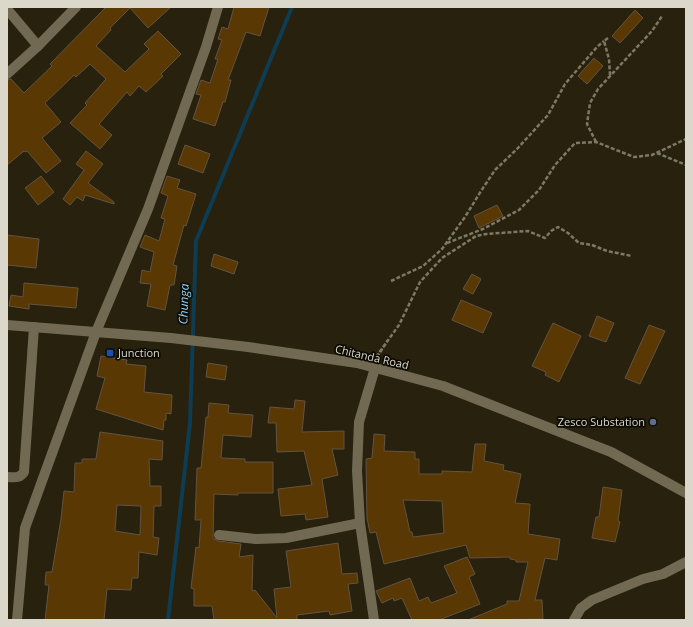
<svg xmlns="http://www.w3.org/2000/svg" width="693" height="627" viewBox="0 0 693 627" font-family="'Open Sans',sans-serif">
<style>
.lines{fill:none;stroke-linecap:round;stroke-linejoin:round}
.stream{stroke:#0e3d53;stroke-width:4}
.building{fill:#593803;stroke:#635341;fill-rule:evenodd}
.path{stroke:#7d7867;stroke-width:2.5;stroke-dasharray:4 2;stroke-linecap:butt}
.minor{stroke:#716952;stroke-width:10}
.transit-dot{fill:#1a4fb4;stroke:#0d0b04;stroke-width:1.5}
.service-dot{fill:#5c6f8a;stroke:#0d0b04;stroke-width:1.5}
.labels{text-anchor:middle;stroke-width:3.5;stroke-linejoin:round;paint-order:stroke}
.poi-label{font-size:11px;fill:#dbd8cb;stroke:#0d0b04;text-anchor:start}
.street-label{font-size:11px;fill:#dbd8cb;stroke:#0d0b04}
.water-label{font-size:12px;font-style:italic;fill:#92d6fb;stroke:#0d0b04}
</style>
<rect width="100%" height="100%" fill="#27210d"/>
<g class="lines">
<polyline class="stream" points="168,620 190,423 196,241 292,7"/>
</g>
<g class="building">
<polygon points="106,7 171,7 148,28 130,8 110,28 111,30 96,46 125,72 149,49 144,44 158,31 181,54 161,74 163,76 146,92 139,86 130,96 127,92 99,124 112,135 100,149 70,123 87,105 85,103 106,79 90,64 76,77 74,75 45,103 61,122 42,138 61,161 46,173 27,151 25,152 24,151 7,165 7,80 11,79 24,93 52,66 50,64"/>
<polygon points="234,7 269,7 260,36 246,32 228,80 231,80 225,102 223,102 215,126 193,119 201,95 196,94 201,80 210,83 218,59 215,59 222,40 218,39 222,27 228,29"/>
<polygon points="635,10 643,18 620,43 612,36"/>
<polygon points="594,58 603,66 587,84 578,76"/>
<polygon points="185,145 210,154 203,173 178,164"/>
<polygon points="86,151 103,164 88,183 114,202 114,204 85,195 83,201 77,197 70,205 63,199 84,170 76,164"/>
<polygon points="41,176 54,192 38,205 25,188"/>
<polygon points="167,176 180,180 177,188 196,194 186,226 184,225 173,265 177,266 174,285 170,285 165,310 147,306 151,284 140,283 142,270 150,272 154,252 140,247 145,235 159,241 165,219 161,218 168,196 161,193"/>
<polygon points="497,205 503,216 479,228 474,216"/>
<polygon points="7,235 39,239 36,268 7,265"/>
<polygon points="214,254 238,262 234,274 211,266"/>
<polygon points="472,274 481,279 473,294 463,289"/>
<polygon points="24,283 78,288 76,308 29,304 29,309 9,306 11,295 23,297"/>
<polygon points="461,300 492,313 483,333 452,320"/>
<polygon points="597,316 614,323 606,342 589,336"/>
<polygon points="553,323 581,336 559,382 545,375 546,372 532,366"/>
<polygon points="649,325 665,331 640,384 625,378"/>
<polygon points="101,356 127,360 126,364 146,366 144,392 172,395 171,414 166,413 166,420 164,420 163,430 96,409 105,378 97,376"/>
<polygon points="208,363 227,366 225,380 206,377"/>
<polygon points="295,400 305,401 302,432 344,431 344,449 332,449 338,475 322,479 328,517 306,520 305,514 281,516 278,489 312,485 304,451 277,452 276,423 268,423 270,407 294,409"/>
<polygon points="209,403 229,405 228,413 253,415 251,437 223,435 221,458 245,459 245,462 273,462 273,493 238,493 238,495 214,494 213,538 218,541 241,544 239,557 253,555 252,591 255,590 277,618 274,589 291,587 286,551 338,543 342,574 357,573 358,583 348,584 352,611 330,615 329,611 297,615 297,620 214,620 212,606 194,606 194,589 191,588 196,547 199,548 201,520 195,520 197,468 201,468 206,417 208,417"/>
<path d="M100 432 163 441 162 460 149 459 150 486H161V506H154L153 537 159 538 157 555 139 552 138 578H132L131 590 107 589 104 620H45L49 585H45L46 572H52L61 519 64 491 74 492 75 463H82V459H96ZM117 505 141 506 140 535 115 531Z"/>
<path d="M374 434 385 435 384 451 415 452V459H419V474H442V471L472 472 475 444H486L484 461 504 465 503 470 521 474 515 503 530 504 528 534 560 539 557 560 545 558 535 600H542L543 619 468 620 507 604V601H519L528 562H516V560L510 559V557L470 558 466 545 384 564 376 532 370 533 367 518 366 459 372 458ZM403 500 442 501 444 533 413 537 412 532H410Z"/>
<polygon points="603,487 622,490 618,521 620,522 615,542 592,538 596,517 599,517"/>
<polygon points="467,557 475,574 469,577 480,604 439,620 412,620 402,598 394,601 393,598 382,603 376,591 410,578 419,601 428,597 431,603 457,593 444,566"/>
</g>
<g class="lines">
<g class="path">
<polyline points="608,38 604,41 609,59 610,75"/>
<polyline points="596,142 587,124 590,103 598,89 652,31 662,16"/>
<polyline points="657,153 686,165"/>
<polyline points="447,243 483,229 519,210 539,190 555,165 575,143 596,142 634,157 652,155 686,139"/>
<polyline points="391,281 423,266 442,249 465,217 481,191 495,170 517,149 548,115 565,84 597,47 604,41"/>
<polyline points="376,357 399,325 420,282 442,258 476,236 486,234 528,231 545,238 551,231 558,227 568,233 579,243 592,245 607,251 632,256"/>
<polyline points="377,357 388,340"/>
</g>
<g class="minor">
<polyline points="7,9 38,46"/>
<polyline points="7,74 38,46 76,7"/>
<polyline points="7,325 171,338 248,347 357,363 443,386 611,452 686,493"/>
<path d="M7 477C15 477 19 479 24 472L34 327"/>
<polyline points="219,535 256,539 286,538 360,523"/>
<polyline points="17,620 25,528 96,332 148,209 206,47 218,7"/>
<polyline points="374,620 360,523 357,471 359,422 375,368"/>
<polyline points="574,620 581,608 592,600 643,579 663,574 686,562"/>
</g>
</g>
<rect class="transit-dot" x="106" y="349" width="8" height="8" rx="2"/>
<circle class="service-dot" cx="653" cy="422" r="4"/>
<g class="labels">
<g class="poi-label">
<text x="118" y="357">Junction</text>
<text x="645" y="426" text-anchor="end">Zesco Substation</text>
</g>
<g class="street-label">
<text transform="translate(372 357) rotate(13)" y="4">Chitanda Road</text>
</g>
<g class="water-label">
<text transform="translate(184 304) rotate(-88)" y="4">Chunga</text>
</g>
</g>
<rect width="693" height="627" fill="none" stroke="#dbd8cb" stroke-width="16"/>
</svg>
